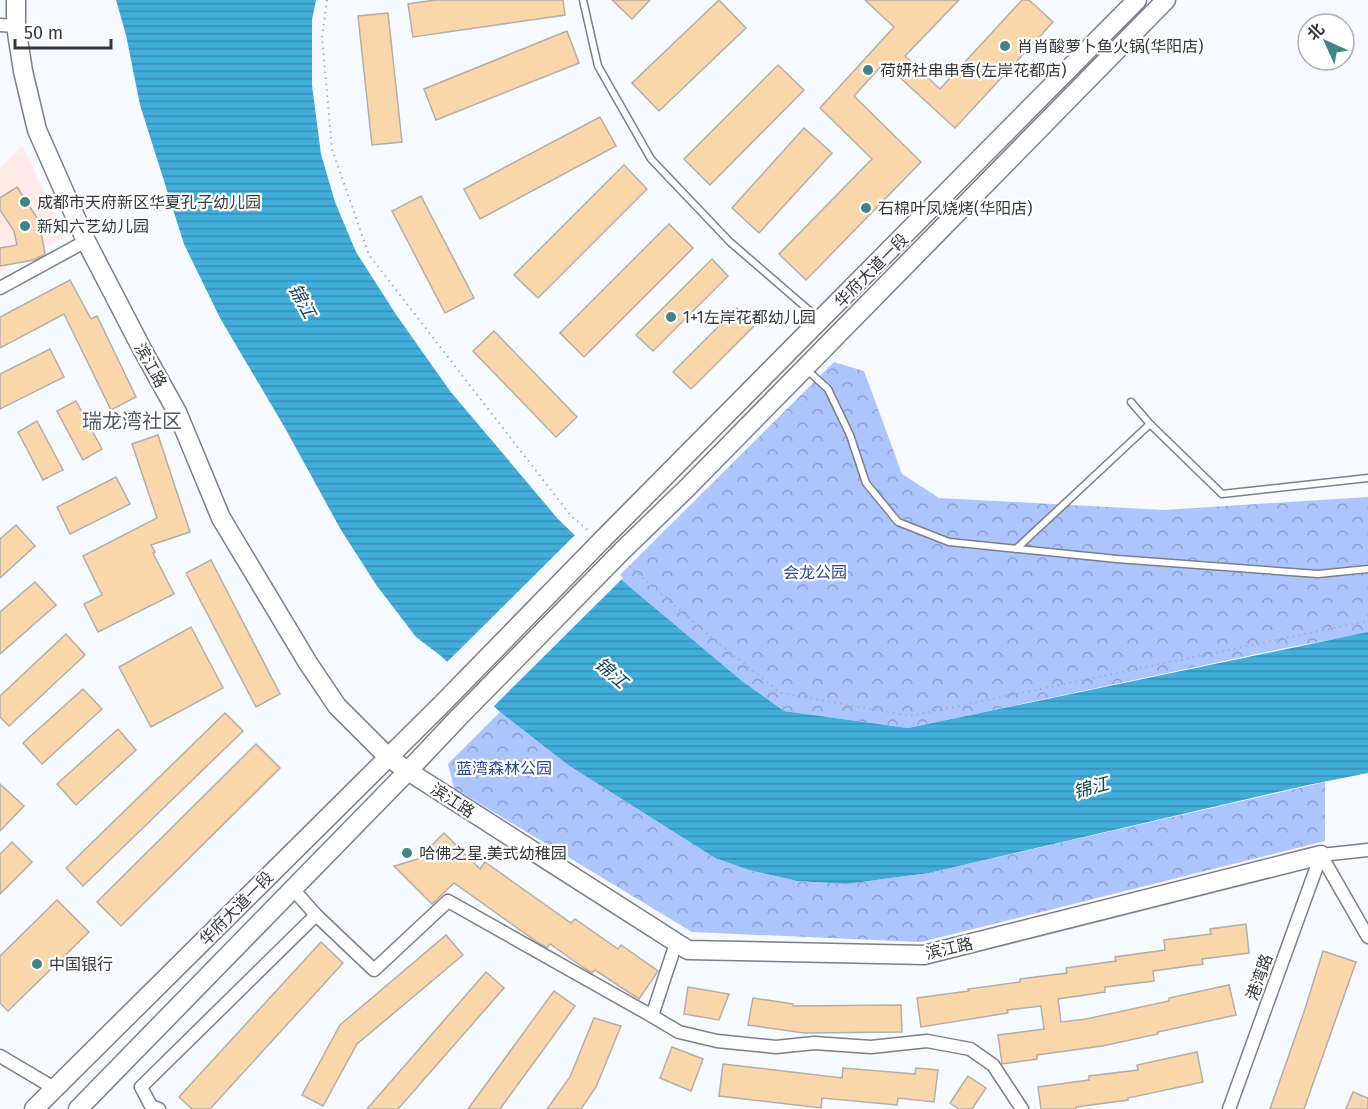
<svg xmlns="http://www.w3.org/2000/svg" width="1368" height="1109" viewBox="0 0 1368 1109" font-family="'Fira Sans','Noto Sans SC',sans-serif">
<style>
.education{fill:#ffe9e9}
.park{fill:url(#park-crowns)}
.water{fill:url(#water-rules)}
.pier{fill:#f6f9fe}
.building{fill:#fad7aa;stroke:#b4aea6;stroke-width:1.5}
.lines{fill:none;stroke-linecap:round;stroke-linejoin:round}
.lane-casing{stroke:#7b7f87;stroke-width:9}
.street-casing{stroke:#7b7f87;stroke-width:15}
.secondary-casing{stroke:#7b7f87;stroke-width:21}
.path{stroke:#a9acb0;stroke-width:2;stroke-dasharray:1.5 4.5;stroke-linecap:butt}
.lane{stroke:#fff;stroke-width:6}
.street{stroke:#fff;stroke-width:12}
.secondary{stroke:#fff;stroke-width:18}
.secondary-bridge-casing{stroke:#7b7f87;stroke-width:21;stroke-linecap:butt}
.secondary-bridge{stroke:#fff;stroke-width:18}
.poi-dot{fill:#3d8685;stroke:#fff;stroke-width:2}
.labels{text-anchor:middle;stroke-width:4.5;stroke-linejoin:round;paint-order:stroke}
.poi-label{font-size:16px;fill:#35373a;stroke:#fff;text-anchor:start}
.street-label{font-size:16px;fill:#35373a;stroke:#fff}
.park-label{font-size:16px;fill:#26469d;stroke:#fff}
.water-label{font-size:18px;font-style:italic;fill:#103e51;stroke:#fff}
.quarter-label{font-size:20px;fill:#545860;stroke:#fff}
</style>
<defs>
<pattern id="park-crowns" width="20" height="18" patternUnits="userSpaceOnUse" patternTransform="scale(1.5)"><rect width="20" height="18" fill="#acc5fe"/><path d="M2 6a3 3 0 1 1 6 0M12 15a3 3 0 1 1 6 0" fill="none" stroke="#8da1cf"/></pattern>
<pattern id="water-rules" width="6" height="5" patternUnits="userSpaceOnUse" patternTransform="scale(1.5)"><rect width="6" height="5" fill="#42aedc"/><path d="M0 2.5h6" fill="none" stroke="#388eb3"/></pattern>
</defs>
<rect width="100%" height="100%" fill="#f6f9fe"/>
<polygon class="education" points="22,146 66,236 0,272 0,168"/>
<g class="park">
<polygon points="834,362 864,371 902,474 939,498 1164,510 1368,497 1368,633 1285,648 908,728 784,711 742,681 618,577"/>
<polygon points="500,712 568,765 715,858 749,870 797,881 846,884 929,873 1325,782 1325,841 921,942 692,932 454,788 448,764"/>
</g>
<polygon class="water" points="116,0 316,0 312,20 312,85 321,154 335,202 356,252 395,313 450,391 558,519 618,577 742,681 784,711 908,728 1368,632 1368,773 1308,785 929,873 846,884 797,881 749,870 715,858 568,765 500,712 441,656 416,637 377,586 341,530 285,428 220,318 184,244 140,105 126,35"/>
<polygon class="pier" points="577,533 623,578 492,708 445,664"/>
<g class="building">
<polygon points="435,0 563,0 565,15 413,37 408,4"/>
<polygon points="612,0 650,0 632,19"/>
<polygon points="719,0 746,28 659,111 632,83"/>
<polygon points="865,0 959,0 905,56 940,89 1022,0 1029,0 1053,22 955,128 884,63 854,96 921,162 806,280 779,254 872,159 820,108 894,27"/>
<polygon points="388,13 402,142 372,145 358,16"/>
<polygon points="567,31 579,63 436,120 424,89"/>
<polygon points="778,65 804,90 710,185 684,159"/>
<polygon points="600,117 616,146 480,219 464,189"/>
<polygon points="804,128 832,153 759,233 732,208"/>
<polygon points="624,165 647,189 538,298 514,275"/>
<polygon points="17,187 39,221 45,254 34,260 0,266 0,248 17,245 14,231 0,210 0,198"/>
<polygon points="421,196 474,298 445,313 392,211"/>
<polygon points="669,224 693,248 584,357 560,333"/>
<polygon points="712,259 728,276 653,351 636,335"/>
<polygon points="70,280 91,319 97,316 136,397 111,410 64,314 0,348 0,317"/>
<polygon points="737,308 754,326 691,389 673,372"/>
<polygon points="494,331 577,417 556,437 473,351"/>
<polygon points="50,349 64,377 0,409 0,374"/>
<polygon points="76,401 102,449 83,460 57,411"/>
<polygon points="37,421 63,470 43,480 18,432"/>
<polygon points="158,435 190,532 151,545 155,552 153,553 174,594 98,632 84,604 102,595 83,556 157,518 132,444"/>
<polygon points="116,477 130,504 70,534 57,507"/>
<polygon points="16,525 35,546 0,578 0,539"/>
<polygon points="211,560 280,694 256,707 186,573"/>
<polygon points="35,582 56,605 0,654 0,612"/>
<polygon points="191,627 223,688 151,727 119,667"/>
<polygon points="66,634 85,655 9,726 0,717 0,696"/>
<polygon points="83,689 102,709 42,764 23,743"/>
<polygon points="225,713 243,731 83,886 66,868"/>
<polygon points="118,729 136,750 76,805 57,784"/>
<polygon points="256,744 280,768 121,926 97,902"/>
<polygon points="0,784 24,806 0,831"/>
<polygon points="444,833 480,869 485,862 571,923 575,919 618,949 621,945 658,971 639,999 595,970 592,973 584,968 550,944 547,948 537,942 454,883 432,904 394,866 418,859"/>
<polygon points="12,842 32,862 0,894 0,854"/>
<polygon points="57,900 89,932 8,1011 0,1003 0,956"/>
<polygon points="1246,924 1249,953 1202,959 1203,964 1153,971 1154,981 1105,987 1105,992 1058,999 1061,1022 1086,1019 1169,1001 1169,998 1229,985 1236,1015 1158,1032 1158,1034 1102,1046 1037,1055 1037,1059 1002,1064 998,1035 1044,1029 1041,1006 1007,1010 1008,1013 921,1027 917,998 969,991 968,989 1020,982 1020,979 1067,973 1066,968 1116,961 1115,957 1165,950 1164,940 1211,934 1210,929"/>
<polygon points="446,935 463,955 357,1044 323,1106 302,1095 340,1025"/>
<polygon points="321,942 343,963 210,1109 192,1109 179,1097"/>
<polygon points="1323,951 1356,962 1304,1109 1270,1109 1305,1009"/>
<polygon points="486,972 504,988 398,1109 367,1109"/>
<polygon points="688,987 729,994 719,1020 684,1014"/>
<polygon points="554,991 575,1006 500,1109 468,1109"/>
<polygon points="753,998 793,1004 793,1006 901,1005 902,1032 804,1033 748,1025"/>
<polygon points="594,1018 621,1026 596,1087 581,1109 547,1109 570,1077"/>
<polygon points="672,1047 703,1059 691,1091 660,1078"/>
<polygon points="1197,1052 1203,1082 1128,1098 1128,1100 1076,1107 1076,1109 1041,1109 1038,1087 1089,1080 1089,1076 1138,1070 1137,1065"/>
<polygon points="723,1064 842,1078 843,1068 915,1074 916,1068 938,1070 934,1102 898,1098 897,1105 822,1098 821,1108 719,1096"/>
<polygon points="968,1076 986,1088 972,1109 959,1109 950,1103"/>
<polygon points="1353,1092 1368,1098 1368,1109 1346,1109"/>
</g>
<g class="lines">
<defs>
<g id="lane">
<polyline points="583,0 598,66 651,159 730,242 818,318"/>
<polyline points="807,370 828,389 850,435 866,483 898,522 949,542 1117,559 1318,574 1368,569"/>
<polyline points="1131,402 1150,424 1222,494 1368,478"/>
<polyline points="1016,549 1150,424"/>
</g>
<g id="street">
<polyline points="0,25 16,26"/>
<polyline points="0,288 86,241"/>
<polyline points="1321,855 1368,937"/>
<polyline points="1321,855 1368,850"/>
<polyline points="292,888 316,915"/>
<polyline points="652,1016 679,1032 717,1041 776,1047 814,1043 871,1047 927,1041 970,1049 993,1065 1022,1109"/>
<polyline points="0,1056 54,1088"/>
<polyline points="159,1109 151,1106 141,1087 316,915 374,970 448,901 652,1016 676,943"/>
<polyline points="1229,1109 1321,855"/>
</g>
<g id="secondary">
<polyline points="16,0 16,26 23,71 37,130 86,241 142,349 177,412 221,518 308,663 337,706 388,757 408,771 688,950 924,955 1321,855"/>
<polyline points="603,539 1137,0"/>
<polyline points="623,550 687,488 1166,0"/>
<polyline points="34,1109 439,707"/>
<polyline points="78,1109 408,771 458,718"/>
</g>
</defs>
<use href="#lane" class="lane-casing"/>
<use href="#street" class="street-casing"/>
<use href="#secondary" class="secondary-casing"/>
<g class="path">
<polyline points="327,0 322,37 332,149 369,255 571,516 589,531"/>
<polyline points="629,566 717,642 781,693 910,716 1368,621"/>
</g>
<use href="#lane" class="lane"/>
<use href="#street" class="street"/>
<use href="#secondary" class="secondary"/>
<defs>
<g id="secondary-bridge">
<polyline points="439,707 603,539"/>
<polyline points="458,718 623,550"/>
</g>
</defs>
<use href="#secondary-bridge" class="secondary-bridge-casing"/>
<use href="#secondary-bridge" class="secondary-bridge"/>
</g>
<g class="poi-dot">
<circle cx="1005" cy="46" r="6"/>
<circle cx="868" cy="70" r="6"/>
<circle cx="25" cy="202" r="6"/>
<circle cx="866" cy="208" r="6"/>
<circle cx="25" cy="226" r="6"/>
<circle cx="671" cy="317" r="6"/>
<circle cx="407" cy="853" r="6"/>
<circle cx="37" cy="964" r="6"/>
</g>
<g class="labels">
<g class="poi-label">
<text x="1017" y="52">肖肖酸萝卜鱼火锅(华阳店)</text>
<text x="880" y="76">荷妍社串串香(左岸花都店)</text>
<text x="37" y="208">成都市天府新区华夏孔子幼儿园</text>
<text x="878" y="214">石棉叶凤烧烤(华阳店)</text>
<text x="37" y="232">新知六艺幼儿园</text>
<text x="683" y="323">1+1左岸花都幼儿园</text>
<text x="419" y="859">哈佛之星.美式幼稚园</text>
<text x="49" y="970">中国银行</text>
</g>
<g class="street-label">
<text transform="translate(871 270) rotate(-45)" y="6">华府大道一段</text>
<text transform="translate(151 365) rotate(61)" y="6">滨江路</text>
<text transform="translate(453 800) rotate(33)" y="6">滨江路</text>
<text transform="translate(236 908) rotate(-45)" y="6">华府大道一段</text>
<text transform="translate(949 948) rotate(-13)" y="6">滨江路</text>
<text transform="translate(1259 977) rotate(-70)" y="6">港湾路</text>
</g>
<g class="park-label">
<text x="815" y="578">会龙公园</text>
<text x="504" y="774">蓝湾森林公园</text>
</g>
<g class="water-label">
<text transform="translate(302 301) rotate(61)" y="6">锦江</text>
<text transform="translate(611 673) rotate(41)" y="6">锦江</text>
<text transform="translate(1091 788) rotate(-15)" y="6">锦江</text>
</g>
<g class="quarter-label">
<text x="132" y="428">瑞龙湾社区</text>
</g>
</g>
<g transform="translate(1326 42) rotate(315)"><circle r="28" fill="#ffffff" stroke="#aeafb0" stroke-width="1.5"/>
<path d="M0-4.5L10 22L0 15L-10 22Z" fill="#3d8685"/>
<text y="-9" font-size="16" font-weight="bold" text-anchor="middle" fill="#35373a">北</text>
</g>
<path d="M15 39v9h96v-9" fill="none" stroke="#35373a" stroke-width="3"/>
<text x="24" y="39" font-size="18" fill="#35373a" stroke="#ffffff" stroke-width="4.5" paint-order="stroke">50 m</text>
</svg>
